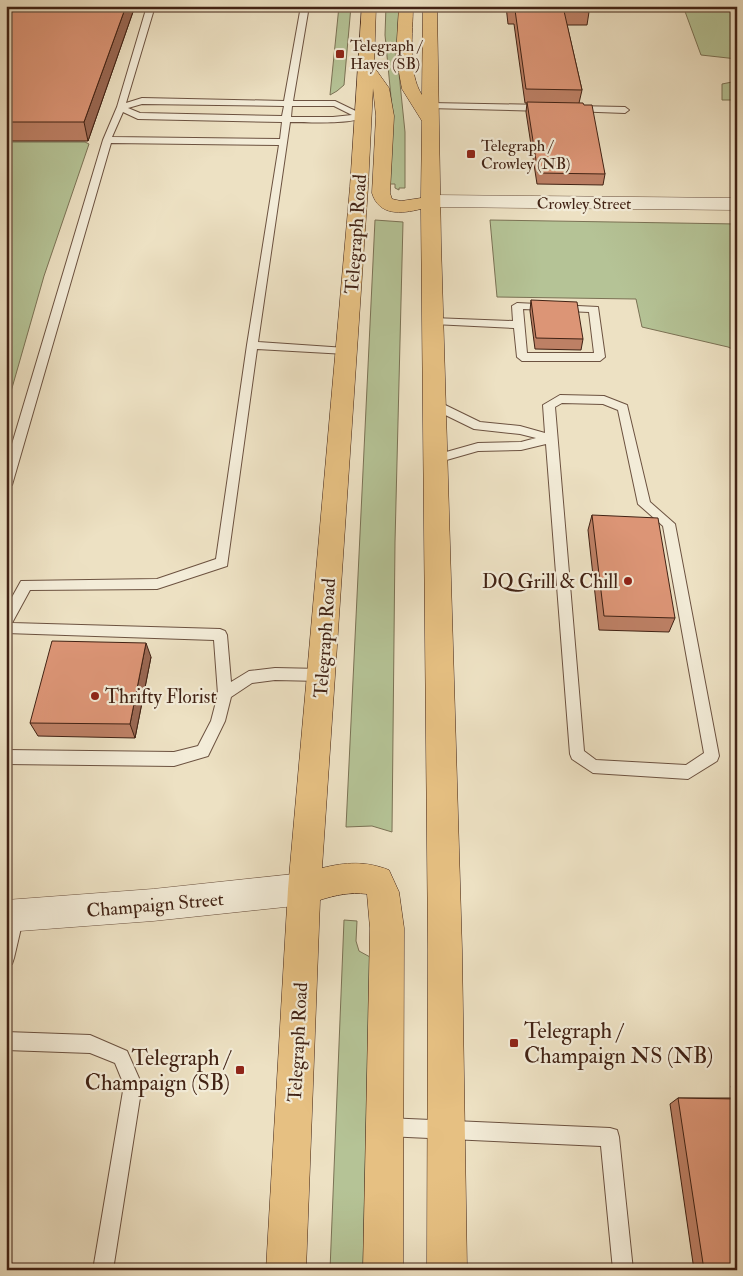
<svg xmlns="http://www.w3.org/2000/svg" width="743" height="1276" viewBox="0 0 743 1276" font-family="'IM FELL Double Pica',serif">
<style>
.green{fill:#b5c396;stroke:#7b7255}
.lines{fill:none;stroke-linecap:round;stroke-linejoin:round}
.lane-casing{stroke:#6c5240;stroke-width:2}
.street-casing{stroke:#6c5240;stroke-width:1}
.primary-casing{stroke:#412214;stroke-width:1}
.lane{fill:#f3ecd8;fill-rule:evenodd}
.street{fill:#f3ecd8;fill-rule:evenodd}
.primary{fill:#e6c082;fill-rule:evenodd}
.wall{fill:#bd8065;stroke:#412214}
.shaded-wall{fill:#9a6853;stroke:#412214}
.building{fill:#dc9576;stroke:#412214}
.poi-dot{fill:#8f2418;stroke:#f3ecd8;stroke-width:2}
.labels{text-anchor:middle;stroke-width:4.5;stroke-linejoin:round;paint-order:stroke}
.far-poi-label{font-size:16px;fill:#412214;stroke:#f3ecd8;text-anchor:start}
.far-street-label{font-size:16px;fill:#412214;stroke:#f3ecd8}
.street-label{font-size:19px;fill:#412214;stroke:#f3ecd8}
.poi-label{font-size:19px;fill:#412214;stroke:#f3ecd8;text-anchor:end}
.near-poi-label{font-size:22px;fill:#412214;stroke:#f3ecd8;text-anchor:start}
</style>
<rect width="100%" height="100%" fill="#ede1c3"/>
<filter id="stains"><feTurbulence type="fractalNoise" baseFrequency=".004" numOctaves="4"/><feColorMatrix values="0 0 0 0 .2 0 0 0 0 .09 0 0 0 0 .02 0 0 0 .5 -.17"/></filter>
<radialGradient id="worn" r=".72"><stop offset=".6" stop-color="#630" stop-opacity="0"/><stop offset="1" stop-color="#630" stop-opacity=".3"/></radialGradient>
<g class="green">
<polygon points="339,6 351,6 344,85 337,91 330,95"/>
<polygon points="386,6 399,6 397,54 405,132 405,188 399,188 399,190 395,188 395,184 390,184 393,118 385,35"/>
<polygon points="683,6 737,6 737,59 701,55"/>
<polygon points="737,81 737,100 722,100 722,84"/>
<polygon points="6,142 85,142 89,144 44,276 6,409"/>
<polygon points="375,220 403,222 395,542 392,832 372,826 346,827"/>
<polygon points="490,220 737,224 737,351 728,347 642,327 636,299 497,297"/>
<polygon points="344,920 357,921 356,941 359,951 370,957 363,1270 330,1270"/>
</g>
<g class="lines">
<defs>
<g id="lane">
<path d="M147 6H155L126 103 142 98 284 101 301 6H309L293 101H335L366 116C353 125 308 122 290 122L258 342 346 348 351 351 346 354 257 349 227 566 157 589 30 590 12 623 220 629 225 631 227 635 231 682 249 671 275 668 321 669 326 671 328 675 326 679 321 681 275 680 252 683 231 697 225 721 208 756 174 766 6 764V750L174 752 198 746 211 721 218 694 214 640 6 633V608L21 581 157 579 216 559 247 345 279 145 111 143 12 485 6 489V464L103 140 117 107ZM142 104 284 106 282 116 140 113 128 108ZM292 106H334L352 115 333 117H291ZM123 112 138 119 282 122 280 139 112 137Z"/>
<polygon points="431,103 545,105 549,108 545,111 428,108 428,104"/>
<polygon points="574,106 625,107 629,110 625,113 571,111 570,109"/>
<path d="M517 303 598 307 605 357 600 361H522L517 357 514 328 433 324 428 321 433 318 513 321 512 306ZM523 309 589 312 594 353H527Z"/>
<path d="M560 395 604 396 627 405 650 502 675 524 719 756 717 761 688 779 593 773 572 759 570 754 546 444 521 450 478 451 436 463 430 459 432 456 478 443 521 442 536 438 520 434 474 429 431 408 429 405 431 402H439L480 422 520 426 545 433 543 405ZM562 403 603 404 618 410 638 504 663 526 704 753 686 765 596 760 584 751 555 407Z"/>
<polygon points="16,907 22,909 24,915 14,958 12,964 6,966 6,921 10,909"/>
<polygon points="6,1032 90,1035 127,1051 142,1085 113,1270 93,1270 124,1085 115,1063 90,1053 6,1050"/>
<polygon points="386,1118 610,1128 617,1130 619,1137 633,1270 613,1270 601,1146 386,1136 379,1134 377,1127 379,1120"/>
</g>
<g id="street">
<polygon points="432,195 737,198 737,210 432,207 425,205 423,201 425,197"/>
<polygon points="304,873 316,878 320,889 316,900 304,905 153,921 6,932 6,900 153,889"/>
</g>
<path id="primary" d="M362 6H376L374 67 389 88 394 116 390 193 392 199 401 201 421 198 422 121 402 89 396 56 399 6H413C413 32 407 72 422 95L423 6H437L441 243 462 950 467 1270H427L428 950 421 209C401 214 379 216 372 193L376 116 373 88 368 187 322 868C346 862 366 861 389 870L399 892 404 928 403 1270H363L370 928 367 894C350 892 336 895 320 900L306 1270H266L288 889 350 187Z"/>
</defs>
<use href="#lane" class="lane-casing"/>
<use href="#street" class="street-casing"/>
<use href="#primary" class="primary-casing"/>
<use href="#lane" class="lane"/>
<use href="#street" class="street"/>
<use href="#primary" class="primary"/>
</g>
<g class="wall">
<polygon points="6,6 135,6 88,141 6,141"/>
<polygon points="506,6 588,6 589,12 587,25 567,25 582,90 579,103 605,174 603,185 537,184 526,112 527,103 525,103 514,24 508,24"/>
<polygon points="531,300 583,339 581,350 535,349 530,311"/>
<polygon points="592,515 675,618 669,632 599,630 588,530"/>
<polygon points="151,657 135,738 38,736 30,723"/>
<polygon points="737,1082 737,1270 694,1270 670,1104 678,1098 734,1098 731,1086"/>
</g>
<g class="shaded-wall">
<polygon points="126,6 135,6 88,141 84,122"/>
<polygon points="146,643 151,657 135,738 130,724"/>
</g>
<g class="building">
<polygon points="6,6 126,6 84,122 6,122"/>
<polygon points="509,6 588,6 589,12 564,11 582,90 526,89 515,10 510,10"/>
<polygon points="527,102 583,103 584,105 592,105 605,174 538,173"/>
<polygon points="531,300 577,302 583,339 536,338"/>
<polygon points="592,515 658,518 675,618 604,616"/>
<polygon points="52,641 146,643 130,724 30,723"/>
<polygon points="678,1098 737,1099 737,1270 704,1270"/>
</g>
<g class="poi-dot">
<rect x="335" y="49" width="10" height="10" rx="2.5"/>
<rect x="466" y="149" width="10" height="10" rx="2.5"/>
<circle cx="628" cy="581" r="5"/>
<circle cx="95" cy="696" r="5"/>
<rect x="509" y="1038" width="10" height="10" rx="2.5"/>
<rect x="235" y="1065" width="10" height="10" rx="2.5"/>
</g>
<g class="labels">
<g class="far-poi-label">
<text x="350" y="51">Telegraph /<tspan x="350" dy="18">Hayes (SB)</tspan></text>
<text x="481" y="151">Telegraph /<tspan x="481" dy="18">Crowley (NB)</tspan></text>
</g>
<g class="far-street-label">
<text x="584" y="209">Crowley Street</text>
</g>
<g class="street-label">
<text transform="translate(355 234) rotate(-86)" y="7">Telegraph Road</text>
<text transform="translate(324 638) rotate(-86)" y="7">Telegraph Road</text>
<text transform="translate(155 904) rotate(-5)" y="7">Champaign Street</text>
<text transform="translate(297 1042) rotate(-87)" y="7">Telegraph Road</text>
</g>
<g class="poi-label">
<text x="618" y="588">DQ Grill &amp; Chill</text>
<text x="105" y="703" text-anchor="start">Thrifty Florist</text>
</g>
<g class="near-poi-label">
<text x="524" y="1038">Telegraph /<tspan x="524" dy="25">Champaign NS (NB)</tspan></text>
<text x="230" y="1065" text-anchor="end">Telegraph /<tspan x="230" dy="25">Champaign (SB)</tspan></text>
</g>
</g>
<rect width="743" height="1276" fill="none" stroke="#ede1c3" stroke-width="25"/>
<rect x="8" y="8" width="728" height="1261" fill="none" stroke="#412214" stroke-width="2.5"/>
<rect x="12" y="12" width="718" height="1251" fill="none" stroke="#412214"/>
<rect width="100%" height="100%" filter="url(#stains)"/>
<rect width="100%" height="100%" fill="url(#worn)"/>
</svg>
